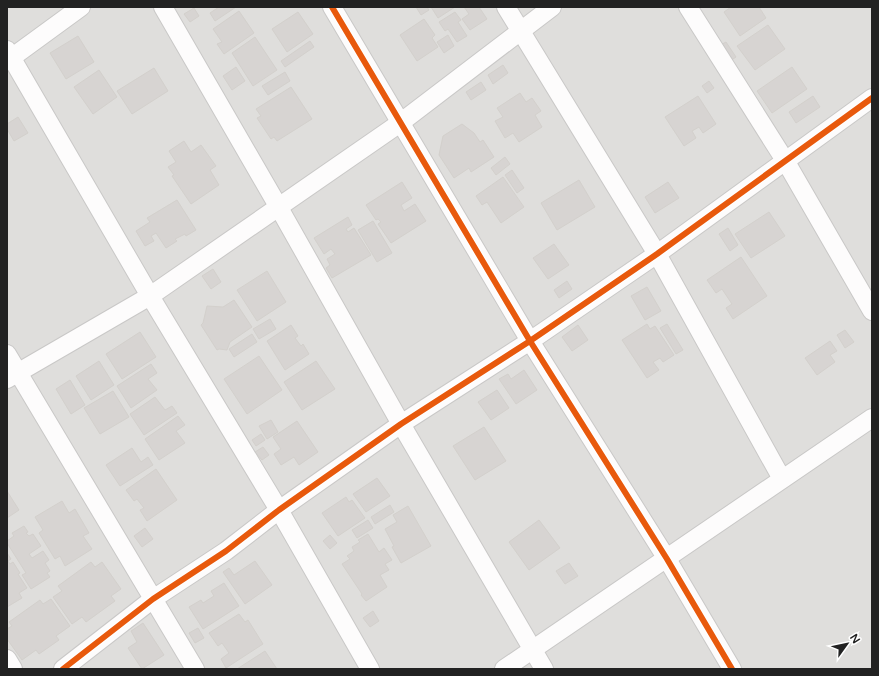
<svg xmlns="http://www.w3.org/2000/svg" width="879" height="676" viewBox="0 0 879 676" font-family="'Varela Round',sans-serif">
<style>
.residential{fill:#dfdedc}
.building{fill:#d7d4d2;stroke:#d3d0cc}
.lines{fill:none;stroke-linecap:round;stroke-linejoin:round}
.street-casing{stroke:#c9c8c7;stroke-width:20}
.street{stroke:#fdfcfc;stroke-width:18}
.cycleway-casing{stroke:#fff;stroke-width:8}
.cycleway{stroke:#e8590c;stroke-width:6}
</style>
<rect width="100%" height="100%" fill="#f0eeeb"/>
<rect class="residential" x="7" y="7" width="865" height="662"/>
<g class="building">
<polygon points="219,7 236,7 215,21 210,13"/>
<polygon points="416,7 427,7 429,10 421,15"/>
<polygon points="431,7 455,7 438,18"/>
<polygon points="464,7 479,7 487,19 470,30 462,19 469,14"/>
<polygon points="731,7 759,7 766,18 740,36 724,12"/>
<polygon points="194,8 199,16 190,22 184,14"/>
<polygon points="239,11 254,33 224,54 217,44 222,42 213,29"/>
<polygon points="298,12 313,34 287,52 272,29"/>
<polygon points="455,12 461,20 458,22 467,36 457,42 448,29 445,31 439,22"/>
<polygon points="424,19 435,35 432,38 438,47 417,61 400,35"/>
<polygon points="768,25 785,49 755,70 737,46"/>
<polygon points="448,35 454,46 444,53 437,42"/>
<polygon points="78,36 94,62 66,79 50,53"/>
<polygon points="255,37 277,70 253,86 232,53"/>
<polygon points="310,41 314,47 285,67 281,61"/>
<polygon points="726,42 736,57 727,63 717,47"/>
<polygon points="503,65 508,73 493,84 488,75"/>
<polygon points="236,67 245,81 232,90 223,76"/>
<polygon points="792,67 807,89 772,113 757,91"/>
<polygon points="154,68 168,91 132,114 117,91"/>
<polygon points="99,70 117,97 93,114 74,87"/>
<polygon points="285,72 290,81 268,95 262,86"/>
<polygon points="709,81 714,88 707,93 702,86"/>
<polygon points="481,82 486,90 471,100 466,92"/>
<polygon points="291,87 312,119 277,141 274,137 271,139 257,118 261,116 256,109"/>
<polygon points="520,93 526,102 532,98 541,111 535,115 542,127 519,142 513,133 505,138 495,121 503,117 497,108"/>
<polygon points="698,96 716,124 703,133 699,127 692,131 696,138 684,146 665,117"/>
<polygon points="813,96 820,107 796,123 789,112"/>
<polygon points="18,117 28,133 14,141 7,129 7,124"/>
<polygon points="462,124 474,133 480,142 483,140 494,157 471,172 469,168 454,178 439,155 443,136"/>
<polygon points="184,141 191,152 201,145 216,166 210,170 219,185 191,204 172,176 174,175 168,167 176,162 169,151"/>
<polygon points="505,157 510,164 496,175 491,168"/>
<polygon points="512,170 524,188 517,193 505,175"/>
<polygon points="503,177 524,207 501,223 487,202 482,205 476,196"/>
<polygon points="579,180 595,207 557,230 541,203"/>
<polygon points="402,182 412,198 401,205 404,211 415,204 426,221 391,243 378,224 381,222 378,219 376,220 366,205"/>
<polygon points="668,182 679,198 655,213 645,197"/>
<polygon points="177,200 196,230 186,236 185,234 175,239 177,241 166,248 156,233 151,236 154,241 145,246 136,231 150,222 147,218"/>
<polygon points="769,212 785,236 751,258 735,234"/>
<polygon points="348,217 352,225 346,229 348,232 354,228 371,255 332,278 326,268 330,265 327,259 335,254 331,249 324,254 314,238"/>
<polygon points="373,221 392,253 377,262 358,230"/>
<polygon points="728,228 738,245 730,251 719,234"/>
<polygon points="554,244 569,265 548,279 533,258"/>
<polygon points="741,257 767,296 733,319 726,308 732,304 722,289 716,293 707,280"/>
<polygon points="213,269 221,282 211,289 202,276"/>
<polygon points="267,271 286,302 257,321 237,290"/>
<polygon points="567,281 572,289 559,298 554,290"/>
<polygon points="647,287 661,311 645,320 631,296"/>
<polygon points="234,300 252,327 230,342 227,350 219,349 217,350 201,325 203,323 207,306 223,307"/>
<polygon points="270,319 276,329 259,339 253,329"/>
<polygon points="647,324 650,329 655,326 674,355 663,362 660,358 653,362 659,370 647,378 622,340"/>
<polygon points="667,324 683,350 676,354 660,328"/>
<polygon points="291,325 298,336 295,338 301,346 303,344 309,354 285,370 267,341"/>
<polygon points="578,325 588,340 572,351 562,337"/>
<polygon points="845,330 854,342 845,348 837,335"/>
<polygon points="140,332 156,357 122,379 106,354"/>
<polygon points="252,334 257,342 234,357 229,349"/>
<polygon points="830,341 837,351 830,355 835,362 817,375 805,358"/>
<polygon points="259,356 282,390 247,414 224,379"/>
<polygon points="99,361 114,385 91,400 76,376"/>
<polygon points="316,361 335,389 302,410 284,382"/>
<polygon points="151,364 157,373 148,379 157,390 131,408 117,386"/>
<polygon points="524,370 537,390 516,404 499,379 508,374 511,379"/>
<polygon points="70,380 85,405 71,414 56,389"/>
<polygon points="497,390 509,408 491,420 478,402"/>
<polygon points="113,391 129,417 100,434 84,408"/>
<polygon points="155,397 165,410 172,406 177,413 144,435 130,414"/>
<polygon points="178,416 185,425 176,431 185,443 159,460 145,439"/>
<polygon points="271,420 278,432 267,439 259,426"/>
<polygon points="297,421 318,452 299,465 294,457 281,465 274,454 281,449 273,437"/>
<polygon points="484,427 506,461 475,480 453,446"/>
<polygon points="261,434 265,440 256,446 252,440"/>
<polygon points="263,447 269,455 262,460 255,452"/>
<polygon points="132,448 141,462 148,457 153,465 120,486 106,465"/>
<polygon points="156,469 177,500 147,521 140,510 144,508 137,499 134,501 126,490"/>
<polygon points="377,478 390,496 366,512 353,494"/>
<polygon points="7,491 19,510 7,518"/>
<polygon points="346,497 349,502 352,500 365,518 338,536 322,513"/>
<polygon points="62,501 69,513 75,509 89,533 83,536 92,549 65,566 60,556 55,559 39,533 43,530 35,517"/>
<polygon points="390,505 394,512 375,524 371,517"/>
<polygon points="408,506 431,546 401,563 392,547 394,546 385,529 397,522 393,515"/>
<polygon points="368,520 373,528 357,538 352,530"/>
<polygon points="539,520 560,548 529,570 509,542"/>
<polygon points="24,526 28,532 26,533 29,536 33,534 41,546 29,554 32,558 43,551 49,560 45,563 50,571 47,573 50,577 31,589 22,575 26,573 7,543 7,541 14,536 12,533"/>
<polygon points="145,528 153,539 142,547 134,536"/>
<polygon points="368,534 379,552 384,548 392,560 385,564 389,570 380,575 387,587 366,601 361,595 362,594 342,564 350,559 347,556 354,551 352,547 360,542 358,540"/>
<polygon points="330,535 337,543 330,549 323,541"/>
<polygon points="7,553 11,559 8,561 10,564 13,562 20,573 18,574 27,588 19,593 22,598 7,607"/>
<polygon points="255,561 272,585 245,604 223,572 229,568 234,575"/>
<polygon points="91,562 95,567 102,562 121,589 111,596 115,601 86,622 82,617 72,624 53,597 62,591 58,586"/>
<polygon points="569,563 578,576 565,584 556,571"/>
<polygon points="224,583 239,606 203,629 189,607 201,600 203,603 214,596 211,591"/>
<polygon points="51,599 70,626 56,636 59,640 39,654 36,650 22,660 7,639 7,629 12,626 9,622 40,600 43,604"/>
<polygon points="373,611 379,621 370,627 363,618"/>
<polygon points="239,614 245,622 248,620 263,644 226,668 221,659 229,653 222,643 218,646 209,633"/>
<polygon points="143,623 164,655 142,669 128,648 137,642 131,631"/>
<polygon points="198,628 204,638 195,643 189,633"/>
<polygon points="265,651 277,669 237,669"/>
</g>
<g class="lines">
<defs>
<g id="street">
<polyline points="163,7 278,206 401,424 544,669"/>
<polyline points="332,7 530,341 667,559 732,669"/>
<polyline points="506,7 657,254 782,479"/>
<polyline points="688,7 786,162 872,311"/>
<polyline points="7,50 150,296 279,510 370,669"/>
<polyline points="7,61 81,7"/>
<polyline points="7,354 195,669"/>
<polyline points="7,379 150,296 400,123 552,7"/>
<polyline points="7,659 13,669"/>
<polyline points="63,669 153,599 226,551 279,510 401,424 530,341 657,254 872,98"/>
<polyline points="504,669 872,418"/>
</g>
</defs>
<use href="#street" class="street-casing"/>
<use href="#street" class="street"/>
<defs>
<g id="cycleway">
<polyline points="332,7 530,341 667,559 732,669"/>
<polyline points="63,669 153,599 226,551 279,510 401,424 530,341 657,254 872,98"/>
</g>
</defs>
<use href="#cycleway" class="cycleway-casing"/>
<use href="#cycleway" class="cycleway"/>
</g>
<rect width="879" height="676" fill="none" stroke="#222222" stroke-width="16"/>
<g transform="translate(847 644) rotate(57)" stroke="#ffffff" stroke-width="3" paint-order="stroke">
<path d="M0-3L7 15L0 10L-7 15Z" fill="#222222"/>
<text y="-6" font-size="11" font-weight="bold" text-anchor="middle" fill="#222222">N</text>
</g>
</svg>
